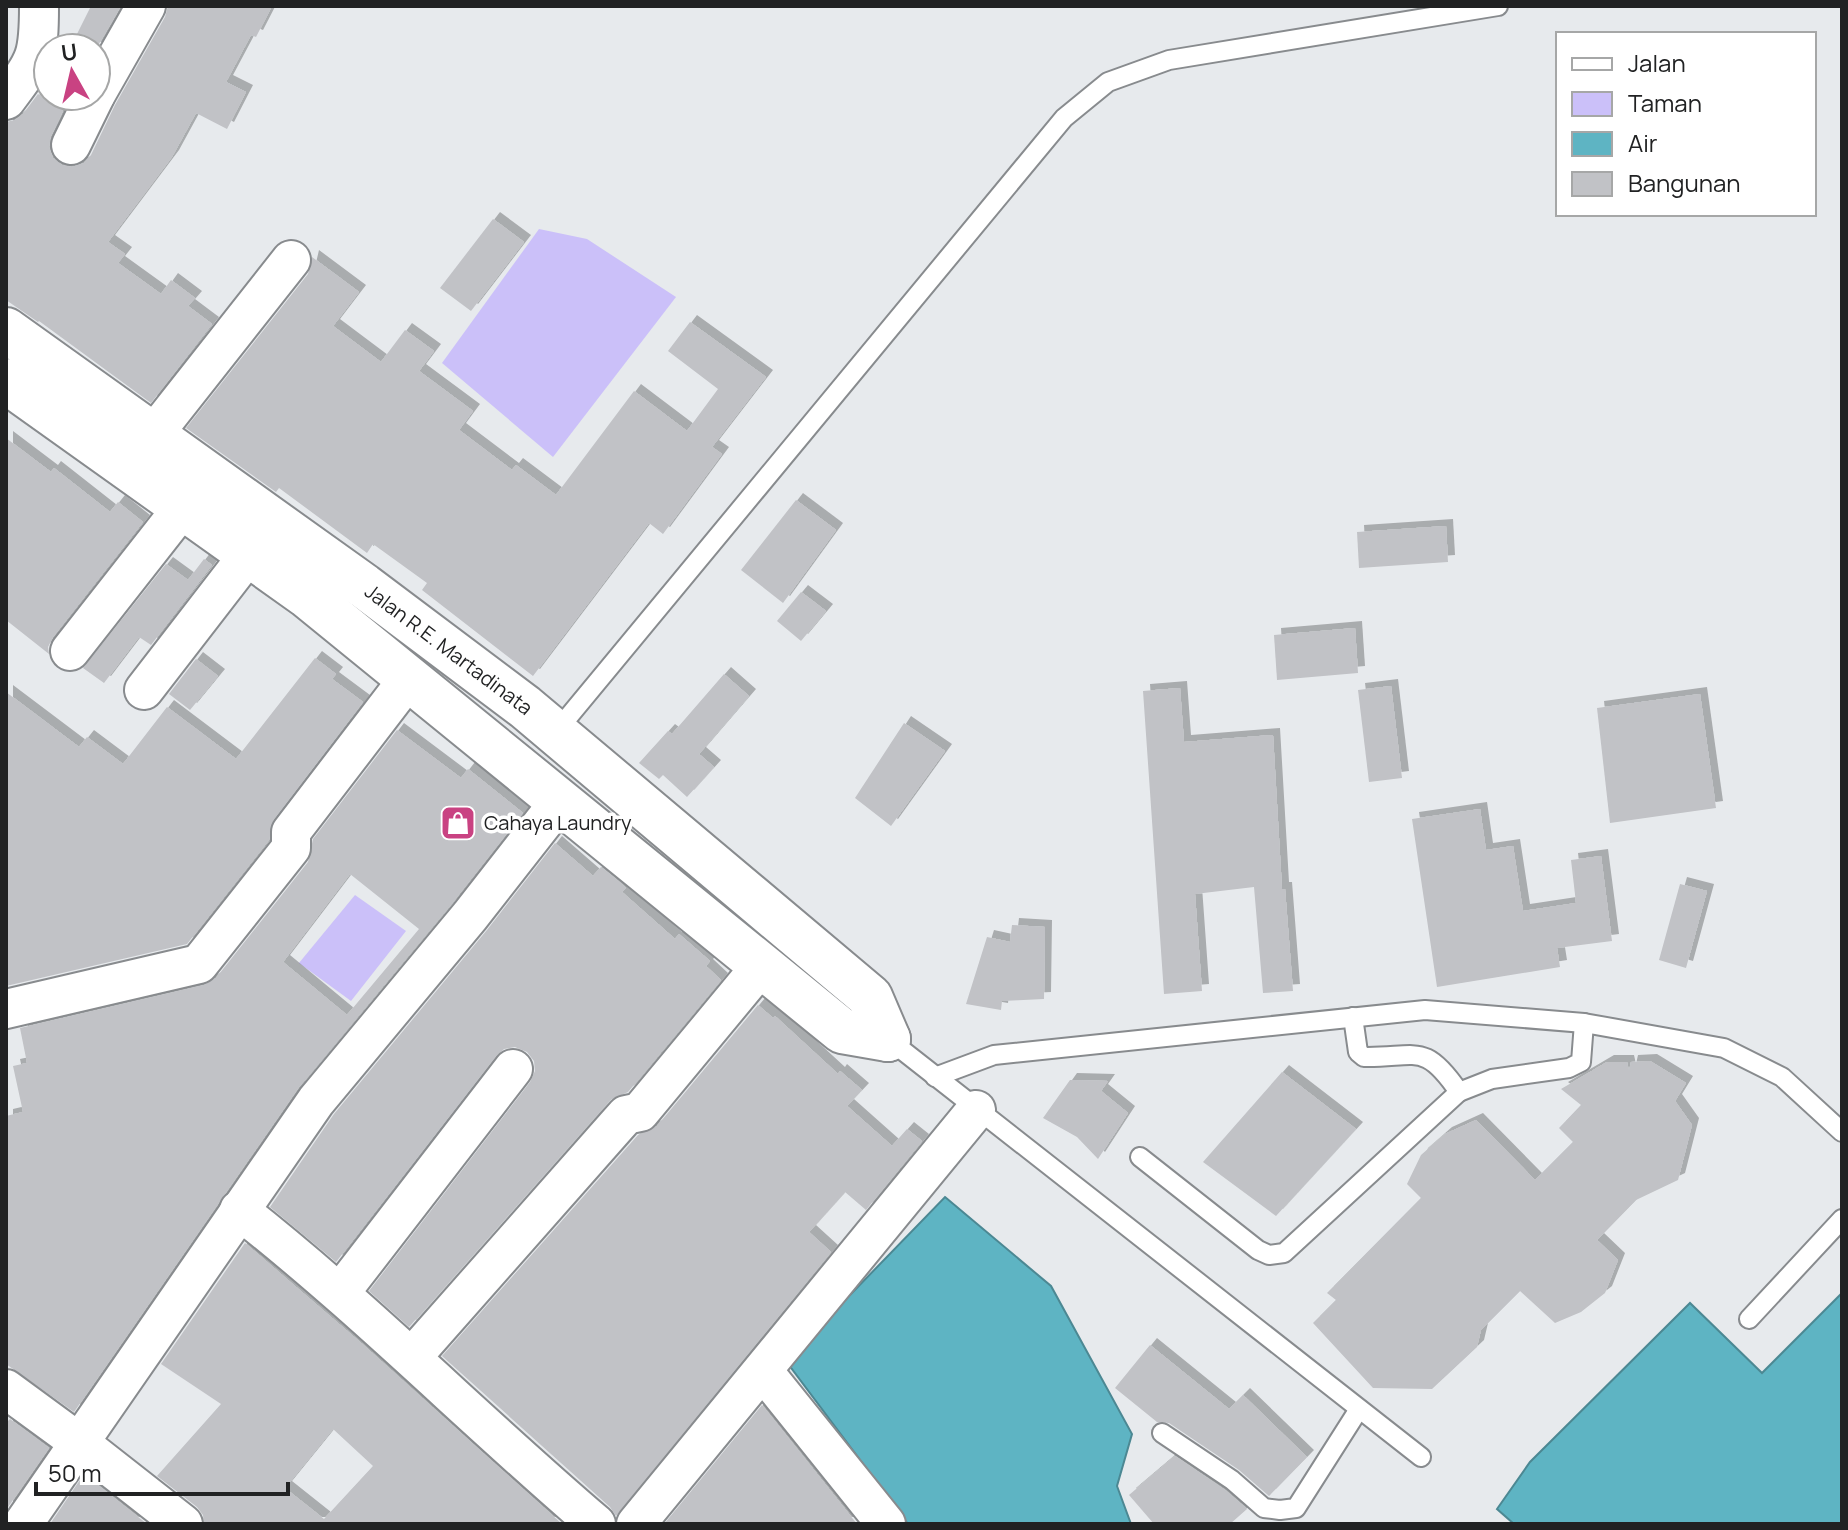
<svg xmlns="http://www.w3.org/2000/svg" width="1848" height="1530" viewBox="0 0 1848 1530" font-family="Manrope,sans-serif">
<style>
.green{fill:#cbc0f9}
.water{fill:#5eb4c3;stroke:#4c8893;stroke-width:2}
.building{fill:#c1c2c6;fill-rule:evenodd;filter:url(#shadow)}
.lines{fill:none;stroke-linecap:round;stroke-linejoin:round}
.lane-casing{stroke:#888b8e;stroke-width:22}
.street-casing{stroke:#888b8e;stroke-width:42}
.secondary-casing{stroke:#888b8e;stroke-width:48}
.lane{stroke:#fff;stroke-width:18}
.street{stroke:#fff;stroke-width:38}
.secondary{stroke:#fff;stroke-width:44}
.labels{text-anchor:middle;stroke-width:7;stroke-linejoin:round;paint-order:stroke}
.street-label{font-size:20px;fill:#212223;stroke:#fff}
.poi-label{font-size:20px;fill:#212223;stroke:#fff;text-anchor:start}
</style>
<defs>
<filter id="shadow"><feDropShadow dx="7" dy="-7" stdDeviation="0" flood-color="#0004"/></filter>
</defs>
<rect width="100%" height="100%" fill="#e7eaed"/>
<g class="green">
<polygon points="539,229 587,239 676,297 553,457 442,363"/>
<polygon points="355,895 406,931 351,1001 299,963"/>
</g>
<g class="water">
<polygon points="945,1197 1051,1286 1132,1434 1117,1486 1131,1524 908,1524 786,1361"/>
<polygon points="1842,1293 1842,1524 1514,1524 1497,1509 1530,1462 1690,1303 1762,1373"/>
</g>
<g class="building">
<polygon points="91,6 121,6 96,49 70,48"/>
<polygon points="168,6 272,6 256,37 251,35 226,82 246,92 227,129 196,113 172,157 108,242 125,254 118,263 161,294 171,280 195,298 188,306 212,324 151,403 39,321 38,322 6,300 6,122 15,120 23,114 38,94 63,111 51,136 49,147 53,158 62,165 72,167 84,163 91,155 115,105 165,17"/>
<polygon points="493,219 524,242 471,311 440,288"/>
<polygon points="312,257 359,292 333,326 381,362 405,330 434,351 419,371 473,411 459,430 512,470 516,465 556,495 634,391 687,431 718,389 668,351 690,322 766,377 712,447 722,454 663,534 649,523 533,676 422,590 427,583 373,544 367,553 279,488 276,492 186,428 308,274"/>
<polygon points="6,438 51,472 54,468 110,512 118,502 143,522 53,637 48,647 49,654 6,620"/>
<polygon points="796,500 836,530 783,603 741,570"/>
<polygon points="1446,526 1448,562 1359,568 1357,532"/>
<polygon points="204,559 212,565 151,645 139,637 104,683 83,668 166,564 188,580"/>
<polygon points="801,592 826,611 801,641 777,621"/>
<polygon points="1355,628 1358,673 1277,680 1274,635"/>
<polygon points="315,658 336,674 332,679 363,702 274,819 269,840 187,944 6,986 6,692 79,747 87,737 123,764 167,707 236,759"/>
<polygon points="196,659 218,676 190,710 169,694"/>
<polygon points="724,674 749,696 699,754 714,767 687,797 663,775 659,779 639,763 668,731 672,734"/>
<polygon points="1391,686 1402,778 1369,782 1358,690"/>
<polygon points="1180,688 1184,742 1273,735 1282,889 1285,889 1293,991 1263,993 1254,887 1195,894 1202,991 1164,994 1143,691"/>
<polygon points="1700,694 1716,808 1610,823 1597,708"/>
<polygon points="904,723 945,751 891,826 855,798"/>
<path d="M397 730 461 778 468 769 523 813 453 902 299 1087 74 1412 6 1364V1116L23 1112 13 1066 27 1063 20 1028 204 985 216 978 308 862 313 839ZM350 874 419 929 347 1015 283 962Z"/>
<polygon points="1480,809 1486,850 1513,846 1523,911 1576,903 1571,860 1601,856 1612,941 1557,948 1560,967 1437,987 1412,819"/>
<polygon points="555,843 593,876 601,867 616,879 626,888 622,892 675,939 679,934 710,961 706,966 721,980 628,1092 610,1100 409,1327 369,1291 530,1082 535,1071 534,1061 527,1052 515,1047 504,1049 496,1056 336,1262 270,1207 334,1114 487,930"/>
<polygon points="1680,884 1707,891 1686,968 1659,960"/>
<polygon points="1012,925 1045,927 1044,999 1002,1001 1001,1010 966,1004 987,937 1010,942"/>
<polygon points="758,1005 773,1018 775,1016 838,1074 840,1071 862,1090 847,1106 892,1146 907,1129 922,1141 866,1210 845,1192 809,1232 831,1252 616,1516 610,1507 442,1356 638,1135 657,1126"/>
<polygon points="1650,1061 1686,1083 1675,1101 1692,1125 1678,1180 1636,1200 1597,1240 1618,1260 1605,1293 1581,1312 1555,1323 1520,1291 1481,1330 1477,1347 1432,1389 1373,1388 1313,1323 1336,1300 1327,1293 1421,1198 1407,1184 1421,1155 1445,1134 1476,1120 1535,1180 1573,1142 1559,1128 1581,1105 1561,1089 1607,1062 1627,1062 1629,1071 1631,1062"/>
<polygon points="1282,1072 1356,1129 1276,1216 1203,1162"/>
<polygon points="1070,1080 1108,1081 1101,1091 1128,1113 1098,1159 1077,1137 1043,1118"/>
<path d="M245 1243 360 1342 562 1524H204L203 1515 197 1507 157 1476 221 1404 161 1364ZM333 1429 373 1466 324 1519 285 1488Z"/>
<polygon points="1150,1345 1229,1409 1243,1395 1307,1457 1269,1496 1239,1470 1169,1423 1157,1422 1115,1388"/>
<polygon points="762,1405 857,1524 664,1524"/>
<polygon points="10,1419 49,1448 6,1510 6,1423"/>
<polygon points="1175,1456 1225,1490 1247,1509 1230,1524 1154,1524 1129,1495"/>
<polygon points="84,1474 147,1524 50,1524"/>
</g>
<g class="lines">
<defs>
<g id="lane">
<polyline points="555,733 1064,118 1108,82 1169,60 1498,6"/>
<polyline points="888,1039 1421,1457"/>
<polyline points="935,1077 994,1055 1425,1010 1584,1023 1724,1048 1782,1077 1842,1132"/>
<polyline points="1459,1092 1492,1079 1569,1068 1581,1062 1584,1023"/>
<path d="M1140 1157 1258 1250 1269 1255 1284 1253 1459 1092C1424 1041 1417 1058 1364 1057L1358 1052 1353 1017"/>
<polyline points="1749,1319 1842,1219"/>
<polyline points="1162,1433 1232,1480 1264,1508 1280,1510 1296,1508 1359,1409"/>
</g>
<g id="street">
<polyline points="96,94 146,6"/>
<path d="M6 100C36 60 39 57 39 6"/>
<polyline points="71,145 95,96"/>
<polyline points="153,435 291,260"/>
<polyline points="70,651 183,507"/>
<polyline points="144,690 249,554"/>
<polyline points="6,1009 199,964 291,848 291,832 409,678"/>
<path d="M239 1210C364 1308 475 1421 596 1524"/>
<polyline points="340,1293 513,1069"/>
<polyline points="412,1357 617,1125 626,1115 640,1112 762,965"/>
<polyline points="763,1371 886,1524"/>
<polyline points="6,1389 81,1444 183,1524"/>
<polyline points="23,1524 316,1101 470,916 560,801"/>
<polyline points="636,1524 976,1110"/>
</g>
<g id="secondary">
<path id="s1" d="M6 330 364 586 525 707 870 997 888 1039"/>
<polyline points="6,381 306,595 842,1031 888,1039"/>
</g>
</defs>
<use href="#lane" class="lane-casing"/>
<use href="#street" class="street-casing"/>
<use href="#secondary" class="secondary-casing"/>
<use href="#lane" class="lane"/>
<use href="#street" class="street"/>
<use href="#secondary" class="secondary"/>
</g>
<defs>
<symbol id="shop-square" viewBox="-11 -11 22 22"><rect x="-9" y="-9" width="18" height="18" rx="4" fill="#c94282" stroke="#fff"/><path d="M-5-2.5h2.3a2.7 3.5 0 0 1 5.4 0H5L5.5 6h-11ZM-1.5-2.5h3a1.5 2.3 0 0 0-3 0Z" fill="#fff"/></symbol>
</defs>
<g fill-rule="evenodd">
<use href="#shop-square" x="438" y="803" width="40" height="40"/>
</g>
<g class="labels">
<g class="street-label">
<text dy="7" stroke="none"><textPath href="#s1" startOffset="546">Jalan R.E. Martadinata</textPath></text>
</g>
<g class="poi-label">
<text x="484" y="830">Cahaya Laundry</text>
</g>
</g>
<rect width="1848" height="1530" fill="none" stroke="#212223" stroke-width="16"/>
<rect x="1556" y="32" width="260" height="184" fill="#ffffff" stroke="#a6a7a7" stroke-width="2"/>
<rect x="1572" y="58" width="40" height="12" fill="#ffffff" stroke="#a6a7a7" stroke-width="2"/>
<text x="1628" y="72" font-size="24" fill="#212223">Jalan</text>
<rect x="1572" y="92" width="40" height="24" fill="#cbc0f9" stroke="#a6a7a7" stroke-width="2"/>
<text x="1628" y="112" font-size="24" fill="#212223">Taman</text>
<rect x="1572" y="132" width="40" height="24" fill="#5eb4c3" stroke="#a6a7a7" stroke-width="2"/>
<text x="1628" y="152" font-size="24" fill="#212223">Air</text>
<rect x="1572" y="172" width="40" height="24" fill="#c1c2c6" stroke="#a6a7a7" stroke-width="2"/>
<text x="1628" y="192" font-size="24" fill="#212223">Bangunan</text>
<g transform="translate(72 72) rotate(352)"><circle r="38" fill="#ffffff" stroke="#a6a7a7" stroke-width="2"/>
<path d="M0-6L14 30L0 20L-14 30Z" fill="#c94282"/>
<text y="-12" font-size="22" font-weight="bold" text-anchor="middle" fill="#212223">U</text>
</g>
<path d="M36 1482v12h252v-12" fill="none" stroke="#212223" stroke-width="4"/>
<text x="48" y="1482" font-size="24" fill="#212223" stroke="#ffffff" stroke-width="6" paint-order="stroke">50 m</text>
</svg>
